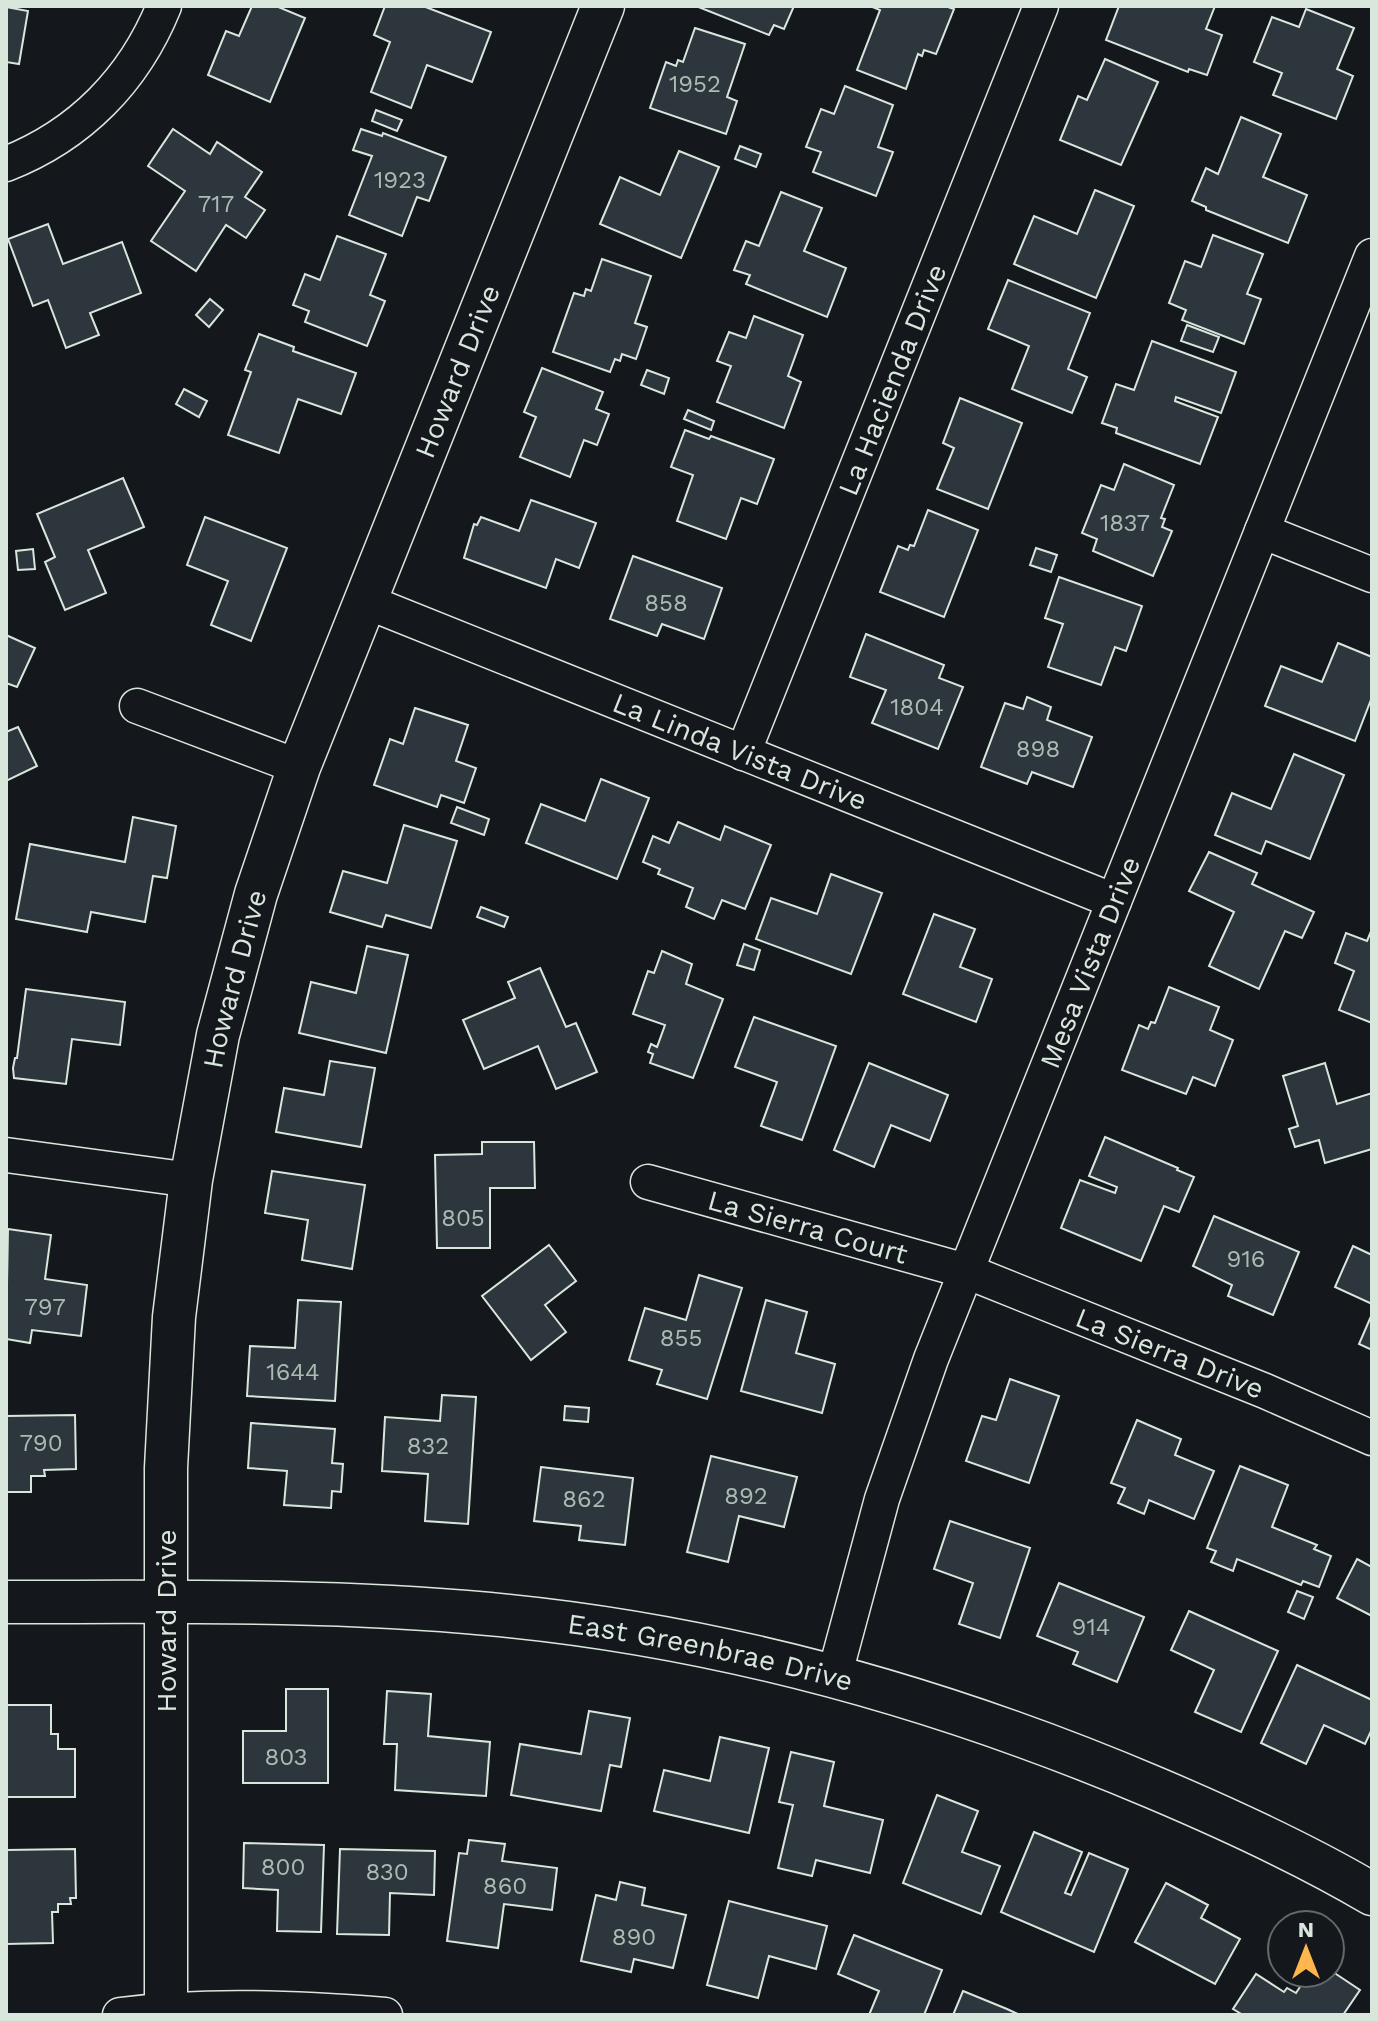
<svg xmlns="http://www.w3.org/2000/svg" width="1378" height="2021" viewBox="0 0 1378 2021" font-family="'Work Sans',sans-serif">
<style>
.building{fill:#2c363c;stroke:#d8e6dc;stroke-width:2}
.lines{fill:none;stroke-linecap:round;stroke-linejoin:round}
.minor-casing{stroke:#d8e6dc;stroke-width:37}
.tertiary-casing{stroke:#d8e6dc;stroke-width:45}
.minor{stroke:#14181c;stroke-width:34}
.tertiary{stroke:#14181c;stroke-width:42}
.labels{text-anchor:middle;stroke-width:6;stroke-linejoin:round;paint-order:stroke}
.number-label{font-size:24px;fill:#adbab4}
.street-label{font-size:28px;fill:#d8e6dc;stroke:#14181c}
</style>
<rect width="100%" height="100%" fill="#14181c"/>
<g class="building">
<polygon points="252,6 276,6 305,18 270,102 208,75 226,31 239,36"/>
<polygon points="385,6 423,6 491,32 472,82 427,65 411,108 371,92 390,42 374,35"/>
<polygon points="696,6 794,6 784,29 774,25 769,35"/>
<polygon points="870,6 945,6 954,9 936,54 924,50 922,56 918,54 906,89 857,70 880,10"/>
<polygon points="1119,6 1215,6 1206,29 1222,35 1207,75 1189,69 1188,72 1106,40"/>
<polygon points="6,7 28,11 19,64 6,62"/>
<polygon points="1306,9 1354,28 1337,69 1353,76 1336,119 1273,95 1282,73 1254,62 1272,17 1299,27"/>
<polygon points="695,28 745,44 727,97 737,101 726,134 650,108 666,62 676,66 678,60 683,62"/>
<polygon points="1105,59 1158,82 1121,165 1060,140 1078,96 1087,100"/>
<polygon points="845,86 893,105 878,147 893,152 876,196 813,172 821,152 806,147 821,109 834,114"/>
<polygon points="376,110 402,120 397,131 372,121"/>
<polygon points="1241,117 1281,134 1263,177 1307,195 1288,243 1206,210 1206,207 1192,201 1206,168 1218,174"/>
<polygon points="173,129 210,154 217,142 262,172 245,197 265,210 246,238 226,225 196,271 151,241 185,191 148,166"/>
<polygon points="361,129 382,136 383,133 446,157 429,201 417,197 402,236 349,215 372,156 353,150"/>
<polygon points="740,146 761,154 756,167 735,159"/>
<polygon points="679,151 719,167 681,258 600,224 620,177 660,195"/>
<polygon points="1095,190 1134,206 1096,298 1014,264 1034,216 1077,234"/>
<polygon points="781,192 822,208 804,251 846,268 827,317 746,284 750,275 734,270 746,241 759,246"/>
<polygon points="48,224 63,264 122,242 141,293 90,313 99,335 66,348 48,300 33,306 8,239"/>
<polygon points="1213,235 1263,254 1247,294 1261,299 1244,344 1182,320 1186,310 1169,303 1185,261 1201,267"/>
<polygon points="337,236 386,254 370,295 385,301 367,346 305,322 309,311 293,305 305,274 320,280"/>
<polygon points="602,259 651,276 635,323 647,327 636,359 622,354 620,361 615,359 610,372 553,352 574,293 584,296 586,289 591,291"/>
<polygon points="1008,280 1090,313 1068,369 1087,377 1072,413 1012,389 1029,346 988,329"/>
<polygon points="210,299 223,310 209,327 196,315"/>
<polygon points="754,316 803,335 788,376 801,382 784,428 717,402 731,366 717,361 729,332 746,338"/>
<polygon points="1187,325 1219,337 1213,352 1181,341"/>
<polygon points="259,334 294,347 293,351 356,373 341,414 298,399 279,453 228,435 251,372 245,370"/>
<polygon points="1152,341 1236,372 1221,413 1176,397 1175,401 1218,417 1200,464 1116,433 1117,428 1102,423 1116,384 1134,390"/>
<polygon points="542,368 603,392 596,409 609,414 597,445 584,440 570,477 520,457 536,417 524,412"/>
<polygon points="647,370 669,378 664,394 641,385"/>
<polygon points="184,389 207,401 199,417 176,404"/>
<polygon points="960,398 1022,423 988,509 937,489 954,448 943,443"/>
<polygon points="688,410 714,421 711,430 684,419"/>
<polygon points="685,430 709,439 711,436 774,459 757,504 741,498 726,539 677,521 693,475 671,467"/>
<polygon points="1124,464 1174,485 1161,518 1165,519 1162,527 1172,531 1153,576 1093,551 1097,539 1082,533 1101,485 1114,490"/>
<polygon points="123,478 144,527 88,550 106,593 65,610 45,562 55,557 37,514"/>
<polygon points="531,500 596,523 579,568 556,559 546,588 464,558 474,524 477,525 481,517 519,531"/>
<polygon points="928,510 978,530 944,617 880,592 898,546 908,550 910,545 914,546"/>
<polygon points="205,517 287,548 251,641 211,625 228,581 187,565"/>
<polygon points="1036,548 1057,555 1051,572 1030,565"/>
<polygon points="33,549 35,569 18,570 16,551"/>
<polygon points="633,556 722,588 704,639 662,624 657,636 610,619"/>
<polygon points="1059,577 1142,606 1126,651 1115,647 1101,685 1048,667 1063,624 1045,618"/>
<polygon points="866,634 944,665 939,678 963,687 938,749 872,723 886,690 850,677"/>
<polygon points="6,635 35,648 17,687 6,683"/>
<polygon points="1338,643 1372,657 1372,697 1355,741 1265,706 1281,666 1322,682"/>
<polygon points="1027,697 1051,707 1047,720 1092,737 1073,787 1032,772 1027,784 981,767 1005,703 1023,709"/>
<polygon points="415,708 468,725 456,761 476,768 464,803 441,795 437,807 374,785 390,739 403,744"/>
<polygon points="18,727 37,766 6,781 6,732"/>
<polygon points="1294,754 1344,775 1310,859 1266,841 1261,854 1215,835 1232,793 1271,809"/>
<polygon points="601,779 649,798 617,879 526,843 541,804 585,821"/>
<polygon points="457,807 489,819 484,835 451,823"/>
<polygon points="133,817 176,826 167,878 153,876 145,922 91,912 87,932 16,919 30,844 125,862"/>
<polygon points="678,822 720,840 725,826 771,845 745,909 722,900 714,919 686,907 693,888 658,874 660,869 643,862 653,836 669,843"/>
<polygon points="404,825 457,841 431,928 386,915 382,927 330,912 343,871 387,883"/>
<polygon points="1209,852 1257,873 1252,884 1314,912 1302,938 1285,931 1259,989 1209,966 1234,912 1189,891"/>
<polygon points="831,874 882,893 851,974 756,939 771,898 817,914"/>
<polygon points="481,907 508,917 504,927 477,917"/>
<polygon points="934,914 975,929 960,967 992,979 976,1022 903,994"/>
<polygon points="1372,929 1372,1023 1339,1010 1354,971 1335,963 1346,933 1367,941"/>
<polygon points="744,944 760,950 754,970 737,965"/>
<polygon points="367,946 408,955 386,1053 299,1033 311,982 356,993"/>
<polygon points="662,951 692,964 686,984 723,999 693,1078 650,1063 653,1054 648,1052 651,1044 657,1047 665,1025 633,1014 648,971 654,973"/>
<polygon points="540,968 566,1027 576,1023 597,1072 556,1089 538,1046 484,1069 463,1020 515,998 508,982"/>
<polygon points="1169,987 1219,1007 1210,1030 1233,1040 1215,1086 1193,1077 1186,1094 1122,1070 1139,1025 1148,1029 1151,1022 1155,1023"/>
<polygon points="26,989 125,1002 120,1045 72,1039 66,1084 14,1078 13,1068 15,1058 17,1058"/>
<polygon points="754,1017 836,1046 802,1140 761,1126 777,1082 735,1067"/>
<polygon points="330,1061 375,1068 361,1147 276,1132 284,1088 324,1095"/>
<polygon points="869,1063 948,1095 930,1141 891,1125 874,1167 834,1150"/>
<polygon points="1325,1063 1337,1104 1372,1093 1372,1149 1325,1163 1319,1140 1295,1147 1289,1129 1298,1126 1283,1076"/>
<polygon points="1105,1137 1178,1168 1177,1170 1194,1177 1179,1212 1164,1206 1141,1261 1061,1228 1080,1180 1115,1193 1117,1187 1089,1176"/>
<polygon points="482,1142 534,1142 535,1188 490,1188 490,1248 437,1248 435,1155 482,1154"/>
<polygon points="272,1171 365,1185 352,1269 302,1260 308,1220 265,1213"/>
<polygon points="1214,1216 1299,1252 1273,1315 1228,1296 1232,1285 1193,1266"/>
<polygon points="8,1229 51,1235 45,1279 87,1285 81,1336 32,1330 30,1343 6,1339"/>
<polygon points="549,1245 576,1281 545,1305 566,1332 531,1360 482,1296"/>
<polygon points="1353,1246 1372,1255 1372,1304 1335,1287"/>
<polygon points="699,1275 742,1288 707,1399 657,1384 662,1370 629,1360 645,1308 686,1320"/>
<polygon points="298,1300 341,1302 335,1401 247,1396 250,1346 295,1348"/>
<polygon points="766,1300 807,1312 796,1353 835,1364 822,1413 741,1391"/>
<polygon points="1372,1314 1372,1350 1359,1344"/>
<polygon points="1010,1379 1059,1396 1029,1483 966,1461 982,1416 996,1420"/>
<polygon points="442,1395 476,1397 468,1524 425,1521 428,1474 382,1471 385,1417 440,1421"/>
<polygon points="565,1406 589,1408 588,1422 564,1420"/>
<polygon points="75,1415 76,1469 44,1470 45,1476 31,1476 31,1492 6,1492 6,1416"/>
<polygon points="1137,1420 1181,1439 1175,1455 1214,1471 1194,1519 1149,1500 1144,1514 1118,1503 1125,1488 1111,1483"/>
<polygon points="251,1423 335,1429 332,1463 343,1464 341,1492 332,1491 331,1508 284,1505 287,1471 248,1468"/>
<polygon points="711,1456 797,1477 784,1527 739,1516 728,1562 687,1552"/>
<polygon points="1240,1466 1288,1485 1272,1527 1317,1545 1314,1549 1331,1556 1319,1587 1303,1581 1301,1585 1237,1559 1233,1571 1211,1562 1216,1551 1207,1548"/>
<polygon points="541,1467 633,1478 625,1545 579,1540 581,1526 534,1521"/>
<polygon points="950,1521 1030,1548 1000,1638 959,1624 973,1583 934,1569"/>
<polygon points="1357,1559 1372,1567 1372,1616 1337,1598"/>
<polygon points="1059,1583 1144,1617 1117,1682 1073,1664 1078,1652 1037,1636"/>
<polygon points="1297,1591 1313,1597 1304,1619 1288,1612"/>
<polygon points="1189,1611 1278,1651 1241,1732 1195,1712 1214,1670 1171,1650"/>
<polygon points="1297,1665 1372,1700 1372,1729 1365,1744 1324,1725 1306,1764 1261,1743"/>
<polygon points="286,1689 328,1689 328,1783 243,1783 243,1731 286,1731"/>
<polygon points="387,1691 431,1694 428,1736 490,1742 486,1796 395,1790 397,1744 384,1744"/>
<polygon points="6,1705 51,1705 51,1734 58,1734 58,1749 75,1749 75,1797 6,1797"/>
<polygon points="589,1711 630,1718 621,1767 610,1765 601,1811 511,1795 520,1744 581,1754"/>
<polygon points="720,1737 769,1748 749,1833 654,1811 664,1770 710,1781"/>
<polygon points="791,1752 834,1762 824,1806 883,1820 870,1873 816,1860 812,1876 778,1868 793,1805 779,1802"/>
<polygon points="937,1795 978,1811 962,1852 1000,1866 981,1914 903,1883"/>
<polygon points="1034,1832 1082,1852 1065,1893 1071,1895 1089,1853 1128,1869 1094,1952 1001,1912"/>
<polygon points="469,1840 505,1844 502,1861 557,1868 552,1910 504,1904 498,1948 447,1941 459,1853 467,1854"/>
<polygon points="244,1843 324,1845 321,1932 277,1931 278,1890 243,1888"/>
<polygon points="75,1849 76,1898 70,1898 71,1904 58,1904 58,1912 52,1912 53,1943 6,1944 6,1850"/>
<polygon points="340,1849 435,1851 434,1895 390,1893 389,1935 337,1934"/>
<polygon points="620,1882 645,1888 642,1905 686,1915 673,1968 634,1959 631,1972 581,1961 596,1895 616,1900"/>
<polygon points="1166,1883 1208,1905 1201,1918 1240,1939 1215,1984 1135,1942"/>
<polygon points="729,1901 827,1926 816,1969 769,1956 758,1998 707,1985"/>
<polygon points="854,1935 942,1970 924,2015 869,2015 879,1991 838,1974"/>
<polygon points="1330,1970 1360,1990 1343,2015 1243,2015 1233,2009 1256,1974 1284,1992 1287,1988 1296,1993 1309,1973 1330,1973"/>
<polygon points="963,1991 1007,2009 1020,2015 953,2015"/>
</g>
<g class="lines">
<defs>
<g id="minor">
<path d="M6 164C80 135 134 80 164 6"/>
<polyline points="1262,531 1372,575"/>
<path id="s1" d="M365 601 1114 901"/>
<polyline points="137,706 299,767"/>
<path id="s2" d="M743 753 1041 6"/>
<polyline points="6,1155 191,1180"/>
<path id="s3" d="M648 1182 966 1271 1265 1391 1372 1438"/>
<path id="s4" d="M834 1677 882 1499 931 1359 1372 256"/>
<path d="M120 2015C207 2004 298 2008 385 2015"/>
</g>
<g id="tertiary">
<path id="s5" d="M6 1602C167 1602 329 1599 489 1614 718 1635 943 1698 1155 1788 1228 1819 1303 1853 1372 1894"/>
<path id="s6" d="M166 2015V1468L174 1317 191 1180 218 1035 256 894 299 767 603 6"/>
</g>
</defs>
<use href="#minor" class="minor-casing"/>
<use href="#tertiary" class="tertiary-casing"/>
<use href="#minor" class="minor"/>
<use href="#tertiary" class="tertiary"/>
</g>
<g class="labels">
<g class="number-label">
<text x="695" y="92">1952</text>
<text x="400" y="188">1923</text>
<text x="216" y="212">717</text>
<text x="1125" y="531">1837</text>
<text x="666" y="611">858</text>
<text x="917" y="715">1804</text>
<text x="1038" y="757">898</text>
<text x="463" y="1226">805</text>
<text x="1246" y="1267">916</text>
<text x="45" y="1315">797</text>
<text x="681" y="1346">855</text>
<text x="293" y="1380">1644</text>
<text x="41" y="1451">790</text>
<text x="428" y="1454">832</text>
<text x="746" y="1504">892</text>
<text x="584" y="1507">862</text>
<text x="1091" y="1635">914</text>
<text x="286" y="1765">803</text>
<text x="283" y="1875">800</text>
<text x="387" y="1880">830</text>
<text x="505" y="1894">860</text>
<text x="634" y="1945">890</text>
</g>
<g class="street-label">
<text dy="10" stroke="none"><textPath href="#s6" startOffset="1690">Howard Drive</textPath></text>
<text dy="10" stroke="none"><textPath href="#s2" startOffset="402">La Hacienda Drive</textPath></text>
<text dy="10" stroke="none"><textPath href="#s1" startOffset="404">La Linda Vista Drive</textPath></text>
<text dy="10" stroke="none"><textPath href="#s4" startOffset="760">Mesa Vista Drive</textPath></text>
<text dy="10" stroke="none"><textPath href="#s6" startOffset="1042">Howard Drive</textPath></text>
<text dy="10" stroke="none"><textPath href="#s3" startOffset="166">La Sierra Court</textPath></text>
<text dy="10" stroke="none"><textPath href="#s3" startOffset="550">La Sierra Drive</textPath></text>
<text transform="translate(166 1621) rotate(-90)" y="10">Howard Drive</text>
<text dy="10" stroke="none"><textPath href="#s5" startOffset="708">East Greenbrae Drive</textPath></text>
</g>
</g>
<rect width="1378" height="2021" fill="none" stroke="#d8e6dc" stroke-width="16"/>
<g transform="translate(1306 1949)"><circle r="38" fill="#14181c" stroke="#626a69" stroke-width="2"/>
<path d="M0-6L14 30L0 20L-14 30Z" fill="#ffb74d"/>
<text y="-12" font-size="22" font-weight="bold" text-anchor="middle" fill="#d8e6dc">N</text>
</g>
</svg>
